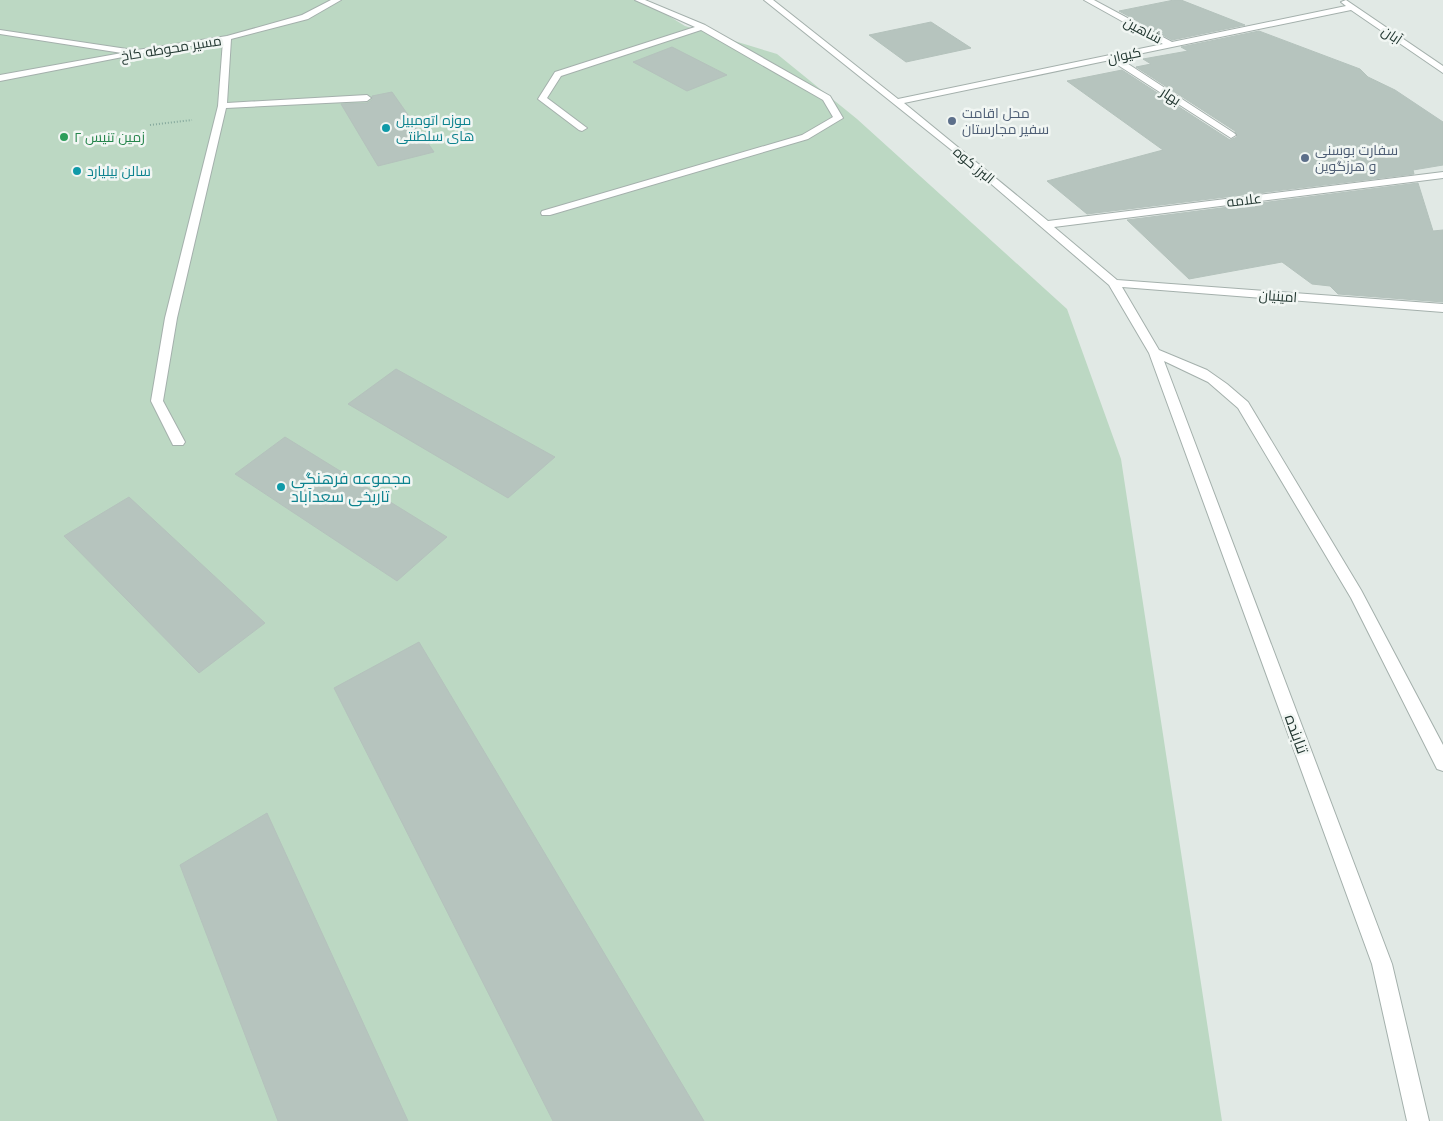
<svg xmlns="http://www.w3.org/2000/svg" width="1443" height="1121" viewBox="0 0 1443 1121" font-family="'DM Sans',Cairo,sans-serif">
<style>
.green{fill:#bcd8c3}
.building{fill:#b6c4be;stroke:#b4c2bc}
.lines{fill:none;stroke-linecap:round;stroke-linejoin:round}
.lane-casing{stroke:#a4b0ac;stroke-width:2}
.street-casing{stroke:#a4b0ac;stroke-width:2}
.path{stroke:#85a99d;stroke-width:2;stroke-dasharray:1 2;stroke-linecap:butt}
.lane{fill:#fff;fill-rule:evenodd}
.street{fill:#fff;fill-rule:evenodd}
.service-dot{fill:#5c6f8a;stroke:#f1f6f3;stroke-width:2}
.culture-dot{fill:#0f9aa8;stroke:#f1f6f3;stroke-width:2}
.leisure-dot{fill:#2e9e5b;stroke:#f1f6f3;stroke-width:2}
.labels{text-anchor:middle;stroke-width:5;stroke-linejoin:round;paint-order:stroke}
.far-street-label{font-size:14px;fill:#233832;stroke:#f1f6f3}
.far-service-label{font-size:14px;fill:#4e5e75;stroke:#f1f6f3;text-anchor:start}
.far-culture-label{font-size:14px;fill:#0d838f;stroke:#f1f6f3;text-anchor:start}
.far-leisure-label{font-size:14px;fill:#27864d;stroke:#f1f6f3;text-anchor:start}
.culture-label{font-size:16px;fill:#0d838f;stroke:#f1f6f3;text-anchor:start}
.street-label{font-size:16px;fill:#233832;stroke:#f1f6f3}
</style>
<rect width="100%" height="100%" fill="#e1e9e5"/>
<polygon class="green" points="0,0 643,0 685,26 777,54 857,119 1067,309 1121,459 1222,1121 0,1121"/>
<g class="building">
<polygon points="1174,0 1181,0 1245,25 1172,40 1119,11"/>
<polygon points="931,22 971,48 906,62 869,35"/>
<polygon points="1259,31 1360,69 1368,77 1395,90 1443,122 1443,165 1413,170 1414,174 1087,214 1047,181 1163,150 1067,81 1122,70 1230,140 1237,137 1235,131 1136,67 1151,64 1143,59 1188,51 1181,47"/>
<polygon points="672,47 727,75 687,91 633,62"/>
<polygon points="392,92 434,152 378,166 341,104 367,103 372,100 372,96"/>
<polygon points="1418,183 1433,231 1443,230 1443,302 1338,294 1330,286 1312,284 1282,262 1189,279 1127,220"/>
<polygon points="396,369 555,457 508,498 348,404"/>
<polygon points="285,437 447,537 397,581 235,474"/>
<polygon points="129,497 265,623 199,673 64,536"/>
<polygon points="419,642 704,1121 553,1121 334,688"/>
<polygon points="267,813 408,1121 278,1121 180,865"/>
</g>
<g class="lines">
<defs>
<g id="lane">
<polygon points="331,0 341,0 308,19 231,39 227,103 367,95 371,98 367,101 226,108 177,318 163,401 185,442 183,445 173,445 151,401 165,318 218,106 223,41 138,54 0,81 0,75 122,53 0,34 0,30 127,49 131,51 227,36 302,15"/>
<polygon points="635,0 645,0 705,25 830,96 843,118 808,139 550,215 542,215 541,213 542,211 802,135 833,117 823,100 701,30 561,76 547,98 587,128 582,131 579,130 538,99 555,72 695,27"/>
</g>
<polygon id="street" points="764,0 773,0 898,99 1163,44 1084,0 1094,0 1172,42 1346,6 1341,2 1346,0 1443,66 1443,73 1351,10 1119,58 1234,133 1236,135 1231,138 1110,60 904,103 1048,221 1443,172 1443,178 1054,227 1117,280 1443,304 1443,312 1122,287 1159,350 1207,370 1227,384 1248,402 1361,590 1443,745 1443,771 1437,769 1351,598 1238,408 1208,382 1164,361 1392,964 1429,1121 1407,1121 1372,964 1149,353 1109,285 954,152"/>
</defs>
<use href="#lane" class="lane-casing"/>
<use href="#street" class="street-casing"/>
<polyline class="path" points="150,125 192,120"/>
<use href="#lane" class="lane"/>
<use href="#street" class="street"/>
</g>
<g class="service-dot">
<circle cx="952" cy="121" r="5"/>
<circle cx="1305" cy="158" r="5"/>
</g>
<g class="culture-dot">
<circle cx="386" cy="128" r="5"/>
<circle cx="77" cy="171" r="5"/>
<circle cx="281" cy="487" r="5"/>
</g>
<circle class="leisure-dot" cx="64" cy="137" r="5"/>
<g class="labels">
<g class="far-street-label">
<text transform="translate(1143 30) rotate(28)" y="5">شاهین</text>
<text transform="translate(1392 35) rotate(34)" y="5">آبان</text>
<text transform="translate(171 48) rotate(-9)" y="5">مسیر محوطه کاخ</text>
<text transform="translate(1124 55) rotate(-12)" y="5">کیوان</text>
<text transform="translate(1171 96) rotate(33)" y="5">بهار</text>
<text transform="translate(974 165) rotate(40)" y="5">البرز کوه</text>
<text transform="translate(1244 200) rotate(-7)" y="5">علامه</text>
<text transform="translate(1278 296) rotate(4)" y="5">امینیان</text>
</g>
<g class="far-service-label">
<text x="962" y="118">محل اقامت<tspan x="962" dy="16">سفیر مجارستان</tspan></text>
<text x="1315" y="155">سفارت بوسنی<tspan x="1315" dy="16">و هرزگوین</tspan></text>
</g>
<g class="far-culture-label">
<text x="396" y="125">موزه اتومبیل<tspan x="396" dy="16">های سلطنتی</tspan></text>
<text x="87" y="176">سالن بیلیارد</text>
</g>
<g class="far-leisure-label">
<text x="74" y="142">زمین تنیس ۲</text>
</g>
<g class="culture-label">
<text x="291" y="484">مجموعه فرهنگی<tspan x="291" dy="18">تاریخی سعدآباد</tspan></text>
</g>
<g class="street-label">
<text transform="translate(1297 734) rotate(70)" y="6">تنابنده</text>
</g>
</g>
</svg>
